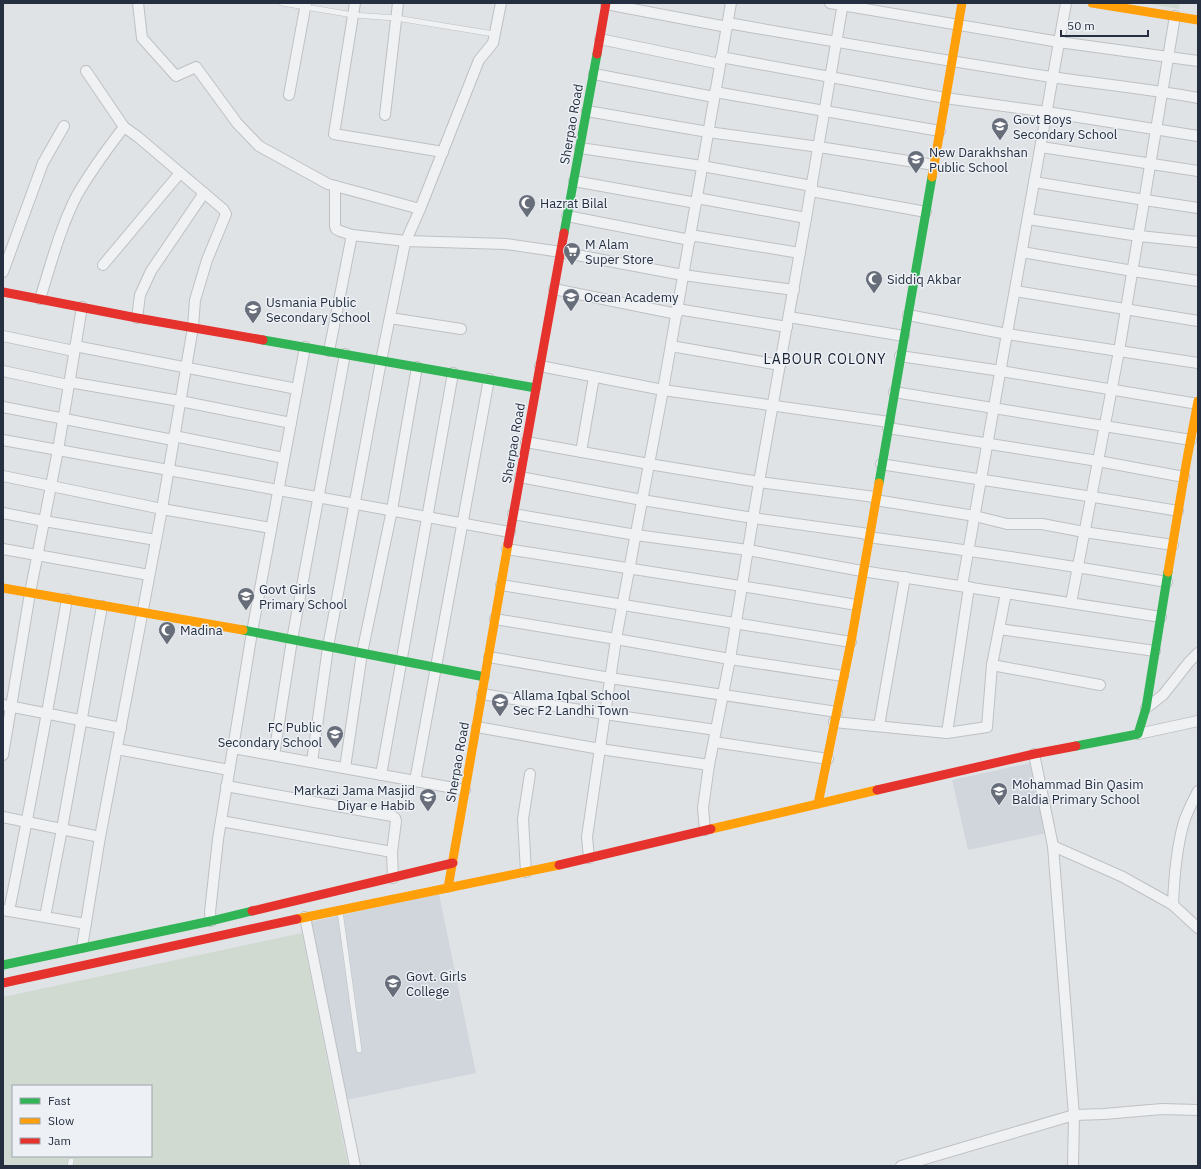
<svg xmlns="http://www.w3.org/2000/svg" width="1201" height="1169" viewBox="0 0 1201 1169" font-family="'IBM Plex Sans',sans-serif">
<style>
.built{fill:#d1d6dd}
.green{fill:#d0dad0;fill-rule:evenodd}
.lines{fill:none;stroke-linecap:round;stroke-linejoin:round}
.lane-casing{stroke:#bec1c4;stroke-width:6}
.street-casing{stroke:#bec1c4;stroke-width:12}
.lane{stroke:#eff1f2;stroke-width:5}
.street{stroke:#eff1f2;stroke-width:10}
.fast{stroke:#30b455;stroke-width:9}
.slow{stroke:#ff9f0a;stroke-width:9}
.jam{stroke:#e5322d;stroke-width:9}
.labels{text-anchor:middle;stroke-width:3;stroke-linejoin:round;paint-order:stroke}
.poi-label{font-size:13px;fill:#262f40;stroke:#edf1f6;text-anchor:start}
.street-label{font-size:13px;fill:#262f40;stroke:#edf1f6}
.neighbourhood-label{font-size:14px;letter-spacing:1px;fill:#182031;stroke:#edf1f6}
</style>
<rect width="100%" height="100%" fill="#e0e3e6"/>
<g class="built">
<polygon points="1030,763 1047,833 968,850 952,780"/>
<polygon points="439,894 476,1073 346,1100 310,922"/>
</g>
<g class="green">
<polygon points="1144,3 1180,3 1179,9"/>
<path d="M302 933 348 1166H3V997ZM13 1086H151V1156H13Z"/>
</g>
<g class="lines">
<defs>
<g id="lane">
<polyline points="282,3 353,15 396,18 494,34"/>
<polyline points="340,911 359,1050"/>
<polyline points="70,1166 71,1161"/>
</g>
<g id="street">
<polyline points="138,3 142,38 176,76 196,67 237,123 259,146 328,184 420,209"/>
<polyline points="355,3 334,134 443,152"/>
<polyline points="830,3 1059,42 1198,61"/>
<polyline points="606,4 727,27"/>
<path d="M728 23C835 42 943 60 1051 77 1100 84 1149 89 1198 98"/>
<polyline points="600,39 720,64"/>
<polyline points="721,57 945,98 1047,112 1198,136"/>
<polyline points="594,74 714,97"/>
<polyline points="715,92 940,131"/>
<polyline points="289,95 306,3"/>
<polyline points="587,111 708,132 819,147 934,165"/>
<polyline points="385,115 398,3"/>
<polyline points="1041,147 1198,171"/>
<polyline points="580,148 702,166 812,186"/>
<polyline points="574,181 696,203"/>
<polyline points="1034,182 1145,200 1198,208"/>
<polyline points="335,186 335,226 336,229 340,231 352,235"/>
<polyline points="811,191 926,212"/>
<polyline points="697,198 806,218"/>
<polyline points="567,216 690,240"/>
<polyline points="1028,219 1139,236 1198,242"/>
<polyline points="690,235 800,253"/>
<polyline points="1022,252 1133,271 1198,281"/>
<polyline points="103,265 180,173"/>
<polyline points="3,272 43,163 64,126"/>
<polyline points="554,289 677,314"/>
<polyline points="1015,291 1198,321"/>
<path d="M40 299C51 264 60 228 77 195 91 171 107 149 124 127"/>
<polyline points="677,309 787,327"/>
<polyline points="908,315 1007,334 1198,363"/>
<polyline points="789,317 904,336"/>
<polyline points="137,318 140,295 151,271 204,193"/>
<polyline points="390,318 461,329"/>
<polyline points="3,336 74,351"/>
<polyline points="75,346 297,389"/>
<polyline points="671,346 780,365"/>
<polyline points="329,351 352,235 406,241 506,244 561,252 683,275 794,290"/>
<polyline points="900,356 1001,371 1198,404"/>
<polyline points="540,366 663,390 889,422"/>
<polyline points="3,371 68,385"/>
<polyline points="69,382 180,401 291,423"/>
<polyline points="894,392 1191,440"/>
<polyline points="3,407 173,440"/>
<polyline points="888,428 1098,461 1184,477"/>
<polyline points="174,436 284,458"/>
<polyline points="3,440 510,532"/>
<polyline points="526,442 649,464 759,482 875,497"/>
<polyline points="581,452 594,377"/>
<path d="M881 464C980 480 1080 494 1178 511"/>
<polyline points="3,476 162,509 193,327 195,300 207,260 226,214 223,209 204,193 138,137 124,127 86,71"/>
<polyline points="520,477 642,500 753,518 869,534"/>
<polyline points="875,500 975,516 1007,524 1042,524 1084,532 1173,545"/>
<polyline points="3,513 44,521 156,540"/>
<polyline points="513,514 636,535 748,550 862,571 1161,617"/>
<path d="M868 537C968 550 1068 565 1167 582"/>
<polyline points="3,549 149,575"/>
<path d="M507 549C624 568 740 585 856 605"/>
<polyline points="501,585 851,642"/>
<polyline points="962,586 1066,3"/>
<polyline points="1071,603 1119,351 1175,16"/>
<polyline points="495,619 616,639 730,659 843,676"/>
<polyline points="999,629 1155,651"/>
<polyline points="489,657 610,678 837,712"/>
<polyline points="992,665 1100,685"/>
<polyline points="482,694 605,714 716,730"/>
<polyline points="3,705 121,728"/>
<polyline points="1146,708 1163,695 1189,662 1198,653"/>
<polyline points="834,722 947,733 987,727 992,665 1006,593"/>
<polyline points="879,726 905,577"/>
<polyline points="477,727 600,749 709,765"/>
<polyline points="947,733 969,587"/>
<polyline points="1138,734 1198,721"/>
<polyline points="714,742 828,759"/>
<polyline points="233,748 465,790"/>
<polyline points="117,749 229,770"/>
<polyline points="1034,754 1053,846 1074,1115 1073,1166"/>
<polyline points="3,755 30,593 58,450 82,307"/>
<polyline points="274,755 292,640 345,354"/>
<polyline points="312,762 328,647 381,361 405,243 420,209 479,60 493,43 501,3"/>
<polyline points="345,768 362,653 392,510 417,367"/>
<polyline points="381,775 453,373"/>
<polyline points="415,781 489,379"/>
<polyline points="226,786 392,816 395,818 396,821 392,852 393,878"/>
<polyline points="3,817 100,837"/>
<polyline points="221,821 392,852"/>
<polyline points="705,830 703,808 709,765 730,659 759,482 806,218 843,3"/>
<polyline points="1053,846 1123,877 1173,905 1198,928"/>
<polyline points="589,858 587,837 616,639 663,390 731,3"/>
<polyline points="526,872 523,819 530,774"/>
<path d="M1173 905C1174 877 1176 849 1184 822 1187 812 1193 801 1198 791"/>
<polyline points="3,910 86,924"/>
<path d="M9 911C30 807 49 704 67 599"/>
<polyline points="45,917 62,829 102,606"/>
<polyline points="305,917 355,1166"/>
<polyline points="211,921 210,912 218,839 233,748 252,632 305,347"/>
<polyline points="82,947 100,837 162,509 271,528"/>
<polyline points="901,1166 1074,1115 1104,1114 1162,1109 1198,1110"/>
</g>
</defs>
<use href="#lane" class="lane-casing"/>
<use href="#street" class="street-casing"/>
<use href="#lane" class="lane"/>
<use href="#street" class="street"/>
<g class="fast">
<polyline points="564,233 597,54"/>
<polyline points="263,340 536,388"/>
<polyline points="879,483 932,177"/>
<polyline points="243,630 485,677"/>
<polyline points="1076,746 1138,734 1146,708 1168,572"/>
<polyline points="3,965 211,921 252,911"/>
</g>
<g class="slow">
<polyline points="1092,3 1198,20"/>
<polyline points="932,177 962,3"/>
<polyline points="1168,572 1187,459 1198,401"/>
<polyline points="3,588 243,630"/>
<polyline points="818,804 851,642 879,483"/>
<polyline points="711,829 877,790"/>
<polyline points="448,888 508,544"/>
<polyline points="297,919 559,865"/>
</g>
<g class="jam">
<polyline points="597,54 606,3"/>
<polyline points="3,292 137,318 263,340"/>
<polyline points="508,544 564,233"/>
<polyline points="877,790 1034,754 1076,746"/>
<polyline points="559,865 711,829"/>
<polyline points="252,911 453,863"/>
<polyline points="3,983 297,919"/>
</g>
</g>
<defs>
<symbol id="school-pin" viewBox="-11 -11 22 30"><path d="M0 17L-7.5 6A9.5 9.5 0 1 1 7.5 6Z" fill="#676e7a" stroke="#edf1f6"/><path d="M0-5L7-2L0 1L-7-2ZM-4 1L0 2.5L4 1V4Q0 6-4 4Z" fill="#fff"/></symbol>
<symbol id="mosque-pin" viewBox="-11 -11 22 30"><path d="M0 17L-7.5 6A9.5 9.5 0 1 1 7.5 6Z" fill="#676e7a" stroke="#edf1f6"/><path d="M3.5-4.9A6 6 0 1 0 3.5 4.9A5 5 0 1 1 3.5-4.9Z" fill="#fff"/></symbol>
<symbol id="supermarket-pin" viewBox="-11 -11 22 30"><path d="M0 17L-7.5 6A9.5 9.5 0 1 1 7.5 6Z" fill="#676e7a" stroke="#edf1f6"/><path d="M-6-5.5h2.5l.6 2H6L4.5 2H-2.5L-4.4-4H-6ZM-1.5 3.2a1.3 1.3 0 1 0 .1 0ZM3 3.2a1.3 1.3 0 1 0 .1 0Z" fill="#fff"/></symbol>
</defs>
<g fill-rule="evenodd">
<use href="#school-pin" x="990" y="116" width="20" height="27"/>
<use href="#school-pin" x="906" y="149" width="20" height="27"/>
<use href="#mosque-pin" x="517" y="193" width="20" height="27"/>
<use href="#supermarket-pin" x="562" y="241" width="20" height="27"/>
<use href="#mosque-pin" x="864" y="269" width="20" height="27"/>
<use href="#school-pin" x="561" y="287" width="20" height="27"/>
<use href="#school-pin" x="243" y="299" width="20" height="27"/>
<use href="#school-pin" x="236" y="586" width="20" height="27"/>
<use href="#mosque-pin" x="157" y="620" width="20" height="27"/>
<use href="#school-pin" x="490" y="692" width="20" height="27"/>
<use href="#school-pin" x="325" y="724" width="20" height="27"/>
<use href="#school-pin" x="989" y="781" width="20" height="27"/>
<use href="#school-pin" x="418" y="787" width="20" height="27"/>
<use href="#school-pin" x="383" y="973" width="20" height="27"/>
</g>
<g class="labels">
<g class="poi-label">
<text x="1013" y="124">Govt Boys<tspan x="1013" dy="15">Secondary School</tspan></text>
<text x="929" y="157">New Darakhshan<tspan x="929" dy="15">Public School</tspan></text>
<text x="540" y="208">Hazrat Bilal</text>
<text x="585" y="249">M Alam<tspan x="585" dy="15">Super Store</tspan></text>
<text x="887" y="284">Siddiq Akbar</text>
<text x="584" y="302">Ocean Academy</text>
<text x="266" y="307">Usmania Public<tspan x="266" dy="15">Secondary School</tspan></text>
<text x="259" y="594">Govt Girls<tspan x="259" dy="15">Primary School</tspan></text>
<text x="180" y="635">Madina</text>
<text x="513" y="700">Allama Iqbal School<tspan x="513" dy="15">Sec F2 Landhi Town</tspan></text>
<text x="322" y="732" text-anchor="end">FC Public<tspan x="322" dy="15">Secondary School</tspan></text>
<text x="1012" y="789">Mohammad Bin Qasim<tspan x="1012" dy="15">Baldia Primary School</tspan></text>
<text x="415" y="795" text-anchor="end">Markazi Jama Masjid<tspan x="415" dy="15">Diyar e Habib</tspan></text>
<text x="406" y="981">Govt. Girls<tspan x="406" dy="15">College</tspan></text>
</g>
<g class="street-label">
<text transform="translate(571 124) rotate(-80)" y="5">Sherpao Road</text>
<text transform="translate(513 443) rotate(-80)" y="5">Sherpao Road</text>
<text transform="translate(457 762) rotate(-80)" y="5">Sherpao Road</text>
</g>
<g class="neighbourhood-label">
<text x="825" y="364">LABOUR COLONY</text>
</g>
</g>
<rect width="1201" height="1169" fill="none" stroke="#262f40" stroke-width="8"/>
<rect x="12" y="1085" width="140" height="72" fill="#edf1f6" stroke="#9da3ad"/>
<rect x="20" y="1098" width="20" height="6" fill="#30b455" stroke="#9da3ad"/>
<text x="48" y="1105" font-size="12" fill="#262f40">Fast</text>
<rect x="20" y="1118" width="20" height="6" fill="#ff9f0a" stroke="#9da3ad"/>
<text x="48" y="1125" font-size="12" fill="#262f40">Slow</text>
<rect x="20" y="1138" width="20" height="6" fill="#e5322d" stroke="#9da3ad"/>
<text x="48" y="1145" font-size="12" fill="#262f40">Jam</text>
<path d="M1061 30v6h87v-6" fill="none" stroke="#262f40" stroke-width="2"/>
<text x="1067" y="30" font-size="12" fill="#262f40" stroke="#edf1f6" stroke-width="3" paint-order="stroke">50 m</text>
</svg>
